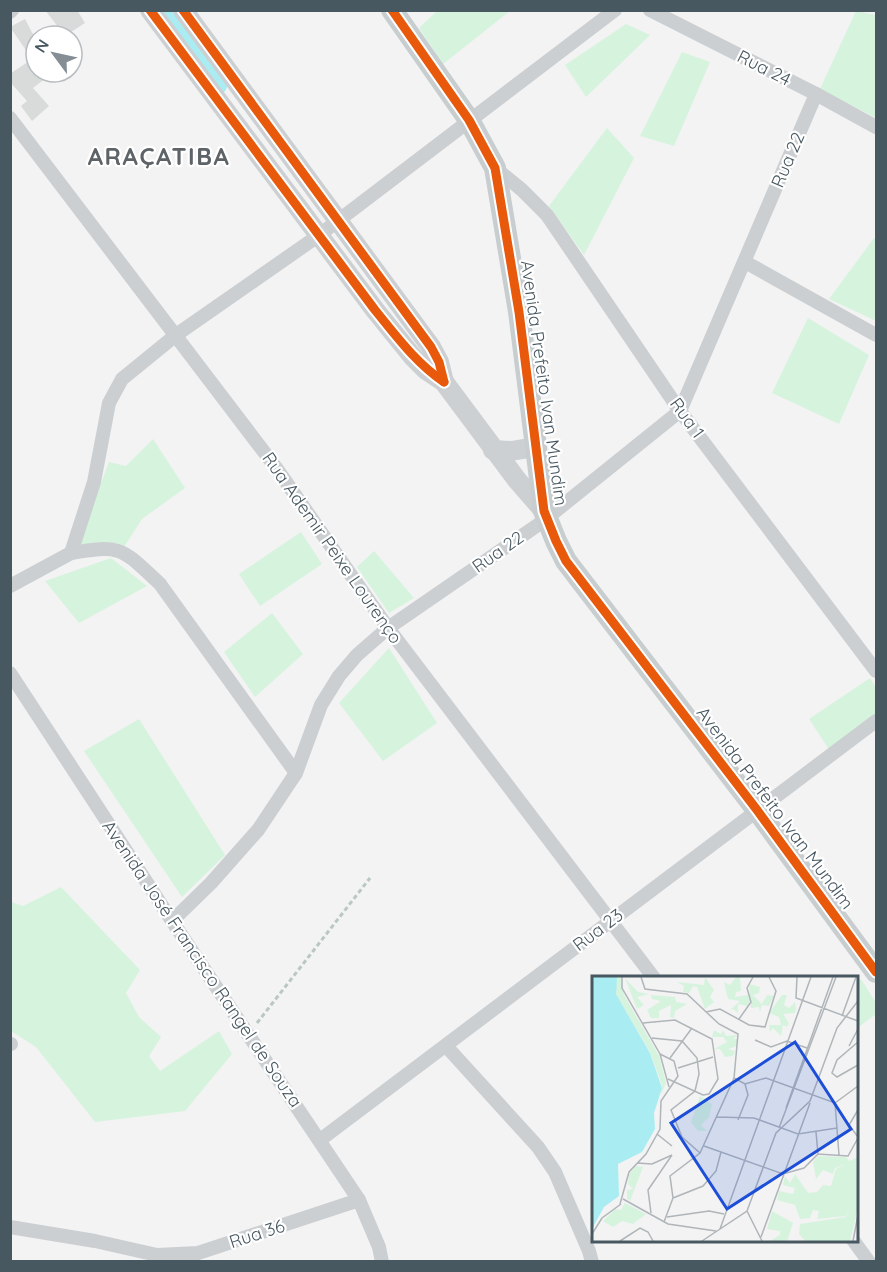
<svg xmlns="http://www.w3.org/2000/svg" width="887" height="1272" viewBox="0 0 887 1272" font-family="Quicksand,sans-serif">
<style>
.green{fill:#d6f3de}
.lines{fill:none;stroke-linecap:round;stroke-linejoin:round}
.canal{stroke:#a9edf3;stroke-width:16}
.building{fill:#d9dbdb}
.path{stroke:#bac8c2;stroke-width:3;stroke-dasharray:4.5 3;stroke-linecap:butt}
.street{stroke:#cccfd2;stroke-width:14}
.secondary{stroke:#cdd0d3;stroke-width:20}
.primary{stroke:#c8ced0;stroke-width:22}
.cycleway-casing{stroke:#fff;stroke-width:13}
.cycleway{stroke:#e8590c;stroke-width:9}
.labels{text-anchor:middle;stroke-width:4.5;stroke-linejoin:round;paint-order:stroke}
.street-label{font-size:18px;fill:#485861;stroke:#fff}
.district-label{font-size:24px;font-weight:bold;letter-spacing:1.5px;fill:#5e6367;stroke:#fff}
.inset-road{fill:none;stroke:#afb5b9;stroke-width:1.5}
.view{fill:#1d4ed8;fill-opacity:0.15;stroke:#1d4ed8;stroke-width:3}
.inset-edge{fill:none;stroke:#485861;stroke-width:3}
</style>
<rect width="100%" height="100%" fill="#f3f3f3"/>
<g class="green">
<polygon points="437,11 510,11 443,64 419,28"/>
<polygon points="856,11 876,15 876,118 820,89"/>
<polygon points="626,24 650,35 586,97 565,65"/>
<polygon points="682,52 710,62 674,146 640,136"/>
<polygon points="607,128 634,158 584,255 549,206"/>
<polygon points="874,238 876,239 876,321 829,299"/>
<polygon points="808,318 869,355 839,424 772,393"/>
<polygon points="153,439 185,488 142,519 124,547 78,544 109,462 126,466"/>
<polygon points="301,532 322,564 260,606 239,574"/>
<polygon points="374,551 414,598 389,613 357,567"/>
<polygon points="111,558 147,586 79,623 45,581"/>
<polygon points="272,613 303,654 255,697 224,652"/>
<polygon points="389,648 437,723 383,761 339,703"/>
<polygon points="870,678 876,688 876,719 830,751 809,719"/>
<polygon points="139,719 225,855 182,897 84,751"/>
<polygon points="61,887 140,970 126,993 139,1017 161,1037 149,1056 160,1071 219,1031 232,1054 185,1111 95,1122 36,1047 11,1031 11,902 23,906"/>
<polygon points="861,979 876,1003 876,1014 856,1029 856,983"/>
</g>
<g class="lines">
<polyline class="canal" points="164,10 219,86"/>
</g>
<g class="building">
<polygon points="45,10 77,10 85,23 65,36"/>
<polygon points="25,19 36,40 36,72 54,72 33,88 49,106 32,121 21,106 27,101 10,82 10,74 32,59 10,27"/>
</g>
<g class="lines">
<polyline class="path" points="257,1023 370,878"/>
<g class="street">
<polyline points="650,10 816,94 876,127"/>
<polyline points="10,12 12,10"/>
<polyline points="10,118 277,469 388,628 654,978"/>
<polyline points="495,168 522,190 547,215 680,411 876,671"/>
<polyline points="745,262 876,335"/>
<path d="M71 553C123 544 122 549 160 584L296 773"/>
<polyline points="10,586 71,553 94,482 109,403 122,379 176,335 318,236 615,10"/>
<polyline points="10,673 172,921 359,1200 379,1247 382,1262"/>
<polyline points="172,921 211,883 258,830 296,773 321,705 339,676 357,655 388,628 542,522 680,411 816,94"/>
<polyline points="10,1044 11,1044"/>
<polyline points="446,1046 538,1147 555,1172 589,1251 592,1262"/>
<polyline points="320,1140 876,721"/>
<polyline points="10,1227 95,1241 157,1255 198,1253 359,1200"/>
<polyline points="853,1240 869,1262"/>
</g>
<g class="secondary">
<polyline points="150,10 375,310 413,357 426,370 444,382 517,480 544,511"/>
<polyline points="183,10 431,347 439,362 444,382"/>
<polyline points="493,450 511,451 536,447"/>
</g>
<polyline class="primary" points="392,10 469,120 495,168 519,312 544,511 556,541 566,561 757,810 876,972"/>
<defs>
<g id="cycleway">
<path d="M150 10 375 310C397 337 416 363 444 382"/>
<polyline points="183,10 431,347 439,362 444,382"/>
<polyline points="392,10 469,120 495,168 519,312 544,511 556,541 566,561 757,810 876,972"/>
</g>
</defs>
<use href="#cycleway" class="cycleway-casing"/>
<use href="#cycleway" class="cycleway"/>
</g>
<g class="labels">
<g class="street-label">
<text transform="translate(764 68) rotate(27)" y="6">Rua 24</text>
<text transform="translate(788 160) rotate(-67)" y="6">Rua 22</text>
<text transform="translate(544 383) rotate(82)" y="6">Avenida Prefeito Ivan Mundim</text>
<text transform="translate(687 418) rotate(54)" y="6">Rua 1</text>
<text transform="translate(332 548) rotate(55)" y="6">Rua Ademir Peixe Lourenço</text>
<text transform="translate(498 552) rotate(-35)" y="6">Rua 22</text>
<text transform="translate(775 808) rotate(53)" y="6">Avenida Prefeito Ivan Mundim</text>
<text transform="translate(598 930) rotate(-37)" y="6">Rua 23</text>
<text transform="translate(202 964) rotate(56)" y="6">Avenida José Francisco Rangel de Souza</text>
<text transform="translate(257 1234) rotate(-18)" y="6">Rua 36</text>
</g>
<g class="district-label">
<text x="159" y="165">ARAÇATIBA</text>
</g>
</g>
<g transform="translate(592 976)">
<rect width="266" height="266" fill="#f3f3f3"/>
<path d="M24 1H29L32 19 67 80 74 107 69 119 70 109 58 76 24 18ZM113 1 122 14 118 21 122 26 113 33 105 11 101 10 97 17 91 16 92 10 85 6 112 9ZM144 1H148L149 15 144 16 143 21 156 19 158 25 155 30 146 28V37L141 33 137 35 148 25 136 23 132 6 138 9ZM33 2 46 16 57 18 45 21 52 29 45 33ZM157 8 168 11 167 17 161 19 170 28 175 19 182 20 177 30 170 29 168 36 167 31 159 32ZM59 19 83 21 84 26 95 28 83 35 82 42 78 41 79 29 67 35V42H59L55 34 69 25 60 23ZM190 19H195L192 29 197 32 203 26 204 32 203 37 191 38 197 47 195 51 191 49 189 60 181 52 178 56 177 49H189L187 41 177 37ZM122 54 129 58 131 54 134 60 146 59 141 63H145V70L136 73 143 75 141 80 133 81 128 73H122L135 66 131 61H120ZM108 120 120 128 117 141 109 149 115 155H106L99 146ZM226 180 254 181 258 186 243 192 241 198 231 194 224 203 221 186ZM265 181V236L258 265H213L207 258 208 248 254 241 259 231 254 240 225 243 227 235 221 234 218 242 208 243 203 229 185 224 187 215 201 218 203 212 191 209 193 200 198 207 203 198 216 217 225 216 231 209 239 210 244 193ZM44 190 51 191 38 225 35 223V214L41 213 36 208 37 198ZM33 227 54 238 41 248 30 245 21 251 11 245 23 233 29 234ZM180 235 201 247 195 265H178L188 259V255L175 253Z" fill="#d6f3de"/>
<path d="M0 1H25L24 18 58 77 70 112 62 137 63 153 50 176 26 188 27 220 12 231 0 253Z" fill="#a9edf3"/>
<path class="inset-road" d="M30 1V12L68 78 77 111M49 1 53 13 95 18 127 48 146 58 142 102 108 177 78 200 81 222 72 246M205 1 204 22 266 45M114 36 128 33 157 49 173 51 184 15 177 1M250 40 264 1M147 43 159 26 155 12 161 1M51 47 83 44 120 63 126 103 117 118 111 119 76 103M60 62 90 65 105 82 107 98 103 115 79 134 90 161 108 177M163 64 179 71 195 65 215 72M266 66 245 84 240 97 245 101 266 89M257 70 266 53M78 82 100 52M86 92 121 81M142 102 153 108 174 102 243 127 266 110M243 127 247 179M194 132 241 1M266 134 257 149 266 161M124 141 162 142 206 158 245 152M146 144 156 119 153 108M187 152 244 1M224 156 226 178M65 158 80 170M112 170 191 198 212 192 226 178 256 180 266 162M45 187 60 188 80 179M81 222 111 210 124 195 129 176M31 223 76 248 124 255M28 228 37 196 54 178 68 153 69 125 86 100 82 85 68 78M155 235 170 265M59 237 56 214 80 179M75 241 117 235 132 238M128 253 219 1M0 258 10 242 29 228M169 261 218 127M28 265 48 252 56 256 61 265M110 265 155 235 184 157 218 125 245 52 266 25M261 265 266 239"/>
<path class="view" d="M203 66 259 153 135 233 79 147Z"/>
<rect width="266" height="266" class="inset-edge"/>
</g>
<rect width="887" height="1272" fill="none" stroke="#485861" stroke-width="24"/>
<g transform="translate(54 54) rotate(303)"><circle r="28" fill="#ffffff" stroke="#b6bcc0" stroke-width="1.5"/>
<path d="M0-4.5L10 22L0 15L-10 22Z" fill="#848e94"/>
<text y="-9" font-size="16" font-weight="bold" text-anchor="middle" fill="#485861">N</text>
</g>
</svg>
